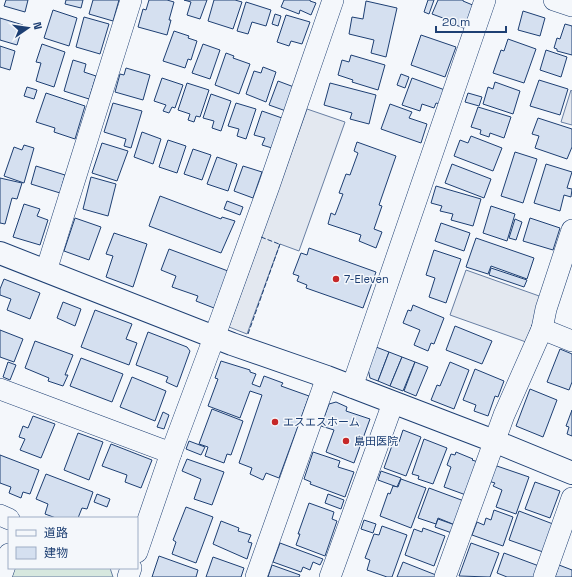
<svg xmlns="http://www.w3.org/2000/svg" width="572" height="577" viewBox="0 0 572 577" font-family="'Space Grotesk','Noto Sans JP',sans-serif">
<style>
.park{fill:#d7e8df;stroke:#687fa3}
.parking{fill:#e3e8f0;stroke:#687fa3}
.building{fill:#d5e0f0;stroke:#1d3f73}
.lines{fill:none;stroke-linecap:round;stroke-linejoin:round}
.street-casing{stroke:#1d3f73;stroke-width:22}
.secondary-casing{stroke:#1d3f73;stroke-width:24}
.street{stroke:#f4f7fb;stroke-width:21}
.secondary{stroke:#f4f7fb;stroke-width:22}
.fence{stroke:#1d3f73;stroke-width:1;stroke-dasharray:5 2;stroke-linecap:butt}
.poi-dot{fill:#c62828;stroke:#f4f7fb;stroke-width:1.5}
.labels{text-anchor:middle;stroke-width:3;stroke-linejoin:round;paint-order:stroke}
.poi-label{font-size:11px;fill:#1d3f73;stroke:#f4f7fb;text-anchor:start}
</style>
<rect width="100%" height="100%" fill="#f4f7fb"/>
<polygon class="park" points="14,568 110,568 113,577 11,577"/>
<g class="parking">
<polygon points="571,90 572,91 572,125 561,122"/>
<polygon points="307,109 345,122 299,251 280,244 247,334 229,327"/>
<polygon points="466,270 542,297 526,342 450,315"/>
</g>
<g class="building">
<polygon points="6,0 28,0 25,12 4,6"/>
<polygon points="66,0 83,0 81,8 65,4"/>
<polygon points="93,0 119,0 113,21 89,14"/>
<polygon points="149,0 167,0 174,2 169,20 171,20 167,35 138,27 143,9 146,10"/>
<polygon points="184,0 207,0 200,19 187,15 191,2"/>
<polygon points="214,0 235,0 242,2 233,29 208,21"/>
<polygon points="284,0 310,0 310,1 316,3 311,15 300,10 299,14 281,7"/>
<polygon points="428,0 434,0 429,14 424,12"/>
<polygon points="438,0 463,0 463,1 475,6 466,29 443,20 443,18 432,14"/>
<polygon points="366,1 397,8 386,57 371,53 374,40 349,34 352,17 363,19"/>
<polygon points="246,2 271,10 266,26 252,22 248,34 237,31"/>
<polygon points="53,10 77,18 69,46 44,38"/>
<polygon points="523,11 545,18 540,36 518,30"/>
<polygon points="275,14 281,16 278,26 272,24"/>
<polygon points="286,15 310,22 302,44 291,41 289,46 277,42"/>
<polygon points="84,17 109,24 100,54 76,47"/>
<polygon points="0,18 23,25 17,45 0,40"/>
<polygon points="565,24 572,26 572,55 557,51 557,49 554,48 557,38 560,39"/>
<polygon points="174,31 189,36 188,38 197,41 191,60 188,59 185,68 163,61"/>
<polygon points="421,35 456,47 445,77 411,65"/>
<polygon points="508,39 536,49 524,83 493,73 501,50 504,51"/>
<polygon points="42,44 65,52 54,87 36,81 41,63 36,62"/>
<polygon points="203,44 220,50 210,79 192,73"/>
<polygon points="0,46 15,51 10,70 0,67"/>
<polygon points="546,50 567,57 561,77 540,70"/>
<polygon points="226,53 234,56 233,58 250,64 239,94 215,85"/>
<polygon points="351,55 385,65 378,90 352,82 353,80 338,75 342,60 349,62"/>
<polygon points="73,60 86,64 84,72 96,76 89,99 64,91"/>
<polygon points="263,67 276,72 266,102 246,94 254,71 261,73"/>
<polygon points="126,68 150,75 143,100 115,92 120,74 124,75"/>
<polygon points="401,74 409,77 405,88 397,85"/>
<polygon points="162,78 183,85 175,108 172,107 169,113 163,111 166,105 154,101"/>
<polygon points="412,78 445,90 440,104 436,103 434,108 422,104 420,111 402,105"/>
<polygon points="539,80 568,89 560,115 530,106"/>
<polygon points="278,81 294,87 286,111 269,105"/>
<polygon points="495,82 520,91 513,114 483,104 488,87 493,89"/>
<polygon points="187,83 209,90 200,117 196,116 194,122 188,120 190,114 178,110"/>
<polygon points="330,83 376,95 369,124 350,119 352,113 324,105"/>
<polygon points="27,87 37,90 34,99 24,96"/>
<polygon points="46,93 85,106 75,139 54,132 55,128 36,122"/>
<polygon points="468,93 482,97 479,106 465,102"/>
<polygon points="211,94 231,101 221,131 212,128 214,121 203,118"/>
<polygon points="113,103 142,111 131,148 124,146 126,139 104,132"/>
<polygon points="236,103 256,109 246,139 237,136 239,129 228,126"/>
<polygon points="390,104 412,112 409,118 427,124 421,143 381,129"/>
<polygon points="478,107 511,117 504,138 490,133 489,137 480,134 481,130 471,127"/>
<polygon points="262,111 282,118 272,148 262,145 265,138 254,135"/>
<polygon points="538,118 572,129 572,147 567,159 535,148 539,136 532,134"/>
<polygon points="142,132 161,139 153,164 134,157"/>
<polygon points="471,136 502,148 493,171 454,156 460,140 468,143"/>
<polygon points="168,140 186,146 177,173 159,167"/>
<polygon points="357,142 396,156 379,205 382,206 374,229 382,232 376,248 359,241 361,235 328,224 331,213 335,215 343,194 339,193 346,174 350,175 358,153 354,151"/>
<polygon points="102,143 128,151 117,181 92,173"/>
<polygon points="24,145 34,148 24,183 4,176 14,147 22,150"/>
<polygon points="193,149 211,155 202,180 184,174"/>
<polygon points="515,152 537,159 523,203 501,196"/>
<polygon points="217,157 237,164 228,191 207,184"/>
<polygon points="452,164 491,179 484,198 445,183"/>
<polygon points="546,164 572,172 567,188 572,189 571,197 564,195 560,211 534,203"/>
<polygon points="36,166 65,175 60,193 31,184"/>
<polygon points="243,166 262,172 253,198 234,191"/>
<polygon points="91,177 116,184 108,216 83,209"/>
<polygon points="0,178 22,183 17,199 12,198 5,224 0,223"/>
<polygon points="436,186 481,199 473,226 451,220 453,214 440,211 442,206 431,203"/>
<polygon points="160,196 221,219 222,217 235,221 221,253 149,226"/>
<polygon points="227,201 243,207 240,215 224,209"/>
<polygon points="24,204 40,209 37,216 48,220 40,245 13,237"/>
<polygon points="491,206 515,214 507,241 483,233"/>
<polygon points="75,218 101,227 89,260 64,251"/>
<polygon points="530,218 560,228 553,250 523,241"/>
<polygon points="515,219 522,222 516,240 509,238"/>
<polygon points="441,223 470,233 464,251 435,241"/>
<polygon points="114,233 147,244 133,287 106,277 113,256 106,254"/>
<polygon points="476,238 534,258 527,279 491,266 488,274 466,267"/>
<polygon points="309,248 376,272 363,308 306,288 307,285 297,281 299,276 293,274 301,253 307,255"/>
<polygon points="169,249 228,271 214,308 196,301 198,296 172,287 176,276 161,270"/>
<polygon points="434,250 461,259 446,303 429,297 435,278 426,275"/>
<polygon points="491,268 527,280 524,287 489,275"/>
<polygon points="4,279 40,293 30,319 7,310 11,299 0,295 0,289"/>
<polygon points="63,302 81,309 75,326 57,318"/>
<polygon points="413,305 444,318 434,344 431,343 428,351 414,345 420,330 403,323 408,310 411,311"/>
<polygon points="95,310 132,324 126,339 137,343 129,365 81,347"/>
<polygon points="455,326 492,341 482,364 446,350"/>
<polygon points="0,330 23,339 14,362 0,357"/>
<polygon points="148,332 187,347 190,351 177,387 166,382 168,377 136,365"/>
<polygon points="35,341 73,355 65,375 68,375 63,386 48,381 49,378 25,368"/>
<polygon points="376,347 389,352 378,381 370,378 368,369"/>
<polygon points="560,349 572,354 572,382 569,390 547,382"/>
<polygon points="389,352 402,357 390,386 378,381"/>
<polygon points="402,357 415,362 403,391 390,386"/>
<polygon points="81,358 123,374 112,402 70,386"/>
<polygon points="221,361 250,370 250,372 256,374 252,384 260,387 264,376 283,383 281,386 309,396 279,478 266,473 263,480 250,474 252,468 239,463 262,395 250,391 240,418 208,406 218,379 215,378"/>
<polygon points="8,362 16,365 10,380 3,377"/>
<polygon points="415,362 428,367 416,396 404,391"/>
<polygon points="450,362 469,370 454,409 431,400 437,385 440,386"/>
<polygon points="475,369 504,381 498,397 495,396 488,416 474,411 476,405 463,400"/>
<polygon points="132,377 166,391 155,421 120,407"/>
<polygon points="530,389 557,400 543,437 516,426"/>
<polygon points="336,402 347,407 346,411 370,419 354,463 326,452 334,430 321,426 329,404"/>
<polygon points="212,409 243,421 231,455 227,454 224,463 205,456 208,447 199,444"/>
<polygon points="572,410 572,436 567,434 569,427 566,426"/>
<polygon points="163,412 169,415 164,429 157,427"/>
<polygon points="33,416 55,424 41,458 20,450 25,439 19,437 23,426 28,428"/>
<polygon points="403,430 421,437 406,476 384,468 394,440 399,442"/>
<polygon points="78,433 103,442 89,480 64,470"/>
<polygon points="424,439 447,448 433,484 418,479 419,476 412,474"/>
<polygon points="189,441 205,447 201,455 186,449"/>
<polygon points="111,444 152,460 141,488 125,482 127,475 102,466"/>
<polygon points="313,452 340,461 338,467 354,472 345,497 310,484 311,482 304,479"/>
<polygon points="456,452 473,459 472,460 478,462 466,495 444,487 451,467 447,465 451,454 455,455"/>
<polygon points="0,455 39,470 30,494 23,492 21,498 9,493 11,487 0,483"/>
<polygon points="187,459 224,472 212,505 194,499 201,479 182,471"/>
<polygon points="494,465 529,477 516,514 496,507 502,490 493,486 495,483 488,481"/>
<polygon points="381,471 401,478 397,487 378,480"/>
<polygon points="46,474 93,492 87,509 82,508 78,518 56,518 45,514 48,504 36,499"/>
<polygon points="401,479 426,488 411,528 380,516 388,493 390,494 393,486 398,487"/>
<polygon points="535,482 560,491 550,518 525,509"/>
<polygon points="429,488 464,501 455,525 438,518 436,524 418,518"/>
<polygon points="97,494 110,499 107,507 94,502"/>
<polygon points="328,494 344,500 341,509 325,503"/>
<polygon points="309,503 334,512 332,519 337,521 325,556 296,545 300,534 298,534"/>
<polygon points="186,507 213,517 196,563 172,554 176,542 173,540"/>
<polygon points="494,510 513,517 503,546 472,535 477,522 484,525 486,518 491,520"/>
<polygon points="519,511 553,524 543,552 509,540"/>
<polygon points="438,519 455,525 452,533 435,527"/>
<polygon points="364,520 376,524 373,533 361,529"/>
<polygon points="221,521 239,528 238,531 251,535 248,542 252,543 247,559 213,544"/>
<polygon points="382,526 407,535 392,577 387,577 367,570 370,560 365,558 374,534 379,535"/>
<polygon points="423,528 445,536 434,566 405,555 414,529 422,532"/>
<polygon points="280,543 323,559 320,565 313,562 310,570 303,567 301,572 273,562"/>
<polygon points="471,543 499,553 490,577 459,576"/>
<polygon points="504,553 539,566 535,577 507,577 497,573"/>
<polygon points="159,556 198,570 196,577 152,577"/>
<polygon points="213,557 244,568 241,577 206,577"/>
<polygon points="403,562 436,575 436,577 397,577"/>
<polygon points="272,565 300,575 299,577 268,577"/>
<polygon points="559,565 572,570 572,577 555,577"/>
</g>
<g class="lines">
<defs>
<g id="street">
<polyline points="554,0 572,6"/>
<polyline points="46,271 131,0"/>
<polyline points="542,329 572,341"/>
<polyline points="352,387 485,0"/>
<polyline points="0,389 171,453"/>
<polyline points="0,515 9,519"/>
<polyline points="137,552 171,453 218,327 269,186 333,0"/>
<polyline points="1,577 9,554"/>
<polyline points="128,577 131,568"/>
<polyline points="256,577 327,377"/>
<polyline points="330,577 393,403"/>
<polyline points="445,577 504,415 542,329 546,309 572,230"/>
<polyline points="544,577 572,498"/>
</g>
<polyline id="secondary" points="0,253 232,344 327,377 494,441 572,473"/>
</defs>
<use href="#street" class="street-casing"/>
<use href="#secondary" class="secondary-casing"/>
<use href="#street" class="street"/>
<use href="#secondary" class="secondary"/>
<g class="fence">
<polyline points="261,237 279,244"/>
<polyline points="248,334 280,244"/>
</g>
</g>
<g class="poi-dot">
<circle cx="336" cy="279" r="4"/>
<circle cx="275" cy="422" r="4"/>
<circle cx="346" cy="441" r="4"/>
</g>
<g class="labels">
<g class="poi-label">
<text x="344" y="283">7-Eleven</text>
<text x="283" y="426">エスエスホーム</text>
<text x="354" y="445">島田医院</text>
</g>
</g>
<rect x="8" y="517" width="130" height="52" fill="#f4f7fb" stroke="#9eadc5"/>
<rect x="16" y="530" width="20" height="6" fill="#f4f7fb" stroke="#9eadc5"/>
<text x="44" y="537" font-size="12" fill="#1d3f73">道路</text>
<rect x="16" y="547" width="20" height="12" fill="#d5e0f0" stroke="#9eadc5"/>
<text x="44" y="557" font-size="12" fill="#1d3f73">建物</text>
<g transform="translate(28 28) rotate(77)" stroke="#f4f7fb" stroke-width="3" paint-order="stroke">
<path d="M0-3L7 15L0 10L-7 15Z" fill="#1d3f73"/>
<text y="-6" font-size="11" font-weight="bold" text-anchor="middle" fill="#1d3f73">N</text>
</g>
<path d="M436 26v6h70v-6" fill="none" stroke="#1d3f73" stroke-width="2"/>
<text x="442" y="26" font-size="12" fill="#1d3f73" stroke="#f4f7fb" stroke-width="3" paint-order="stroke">20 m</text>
</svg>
